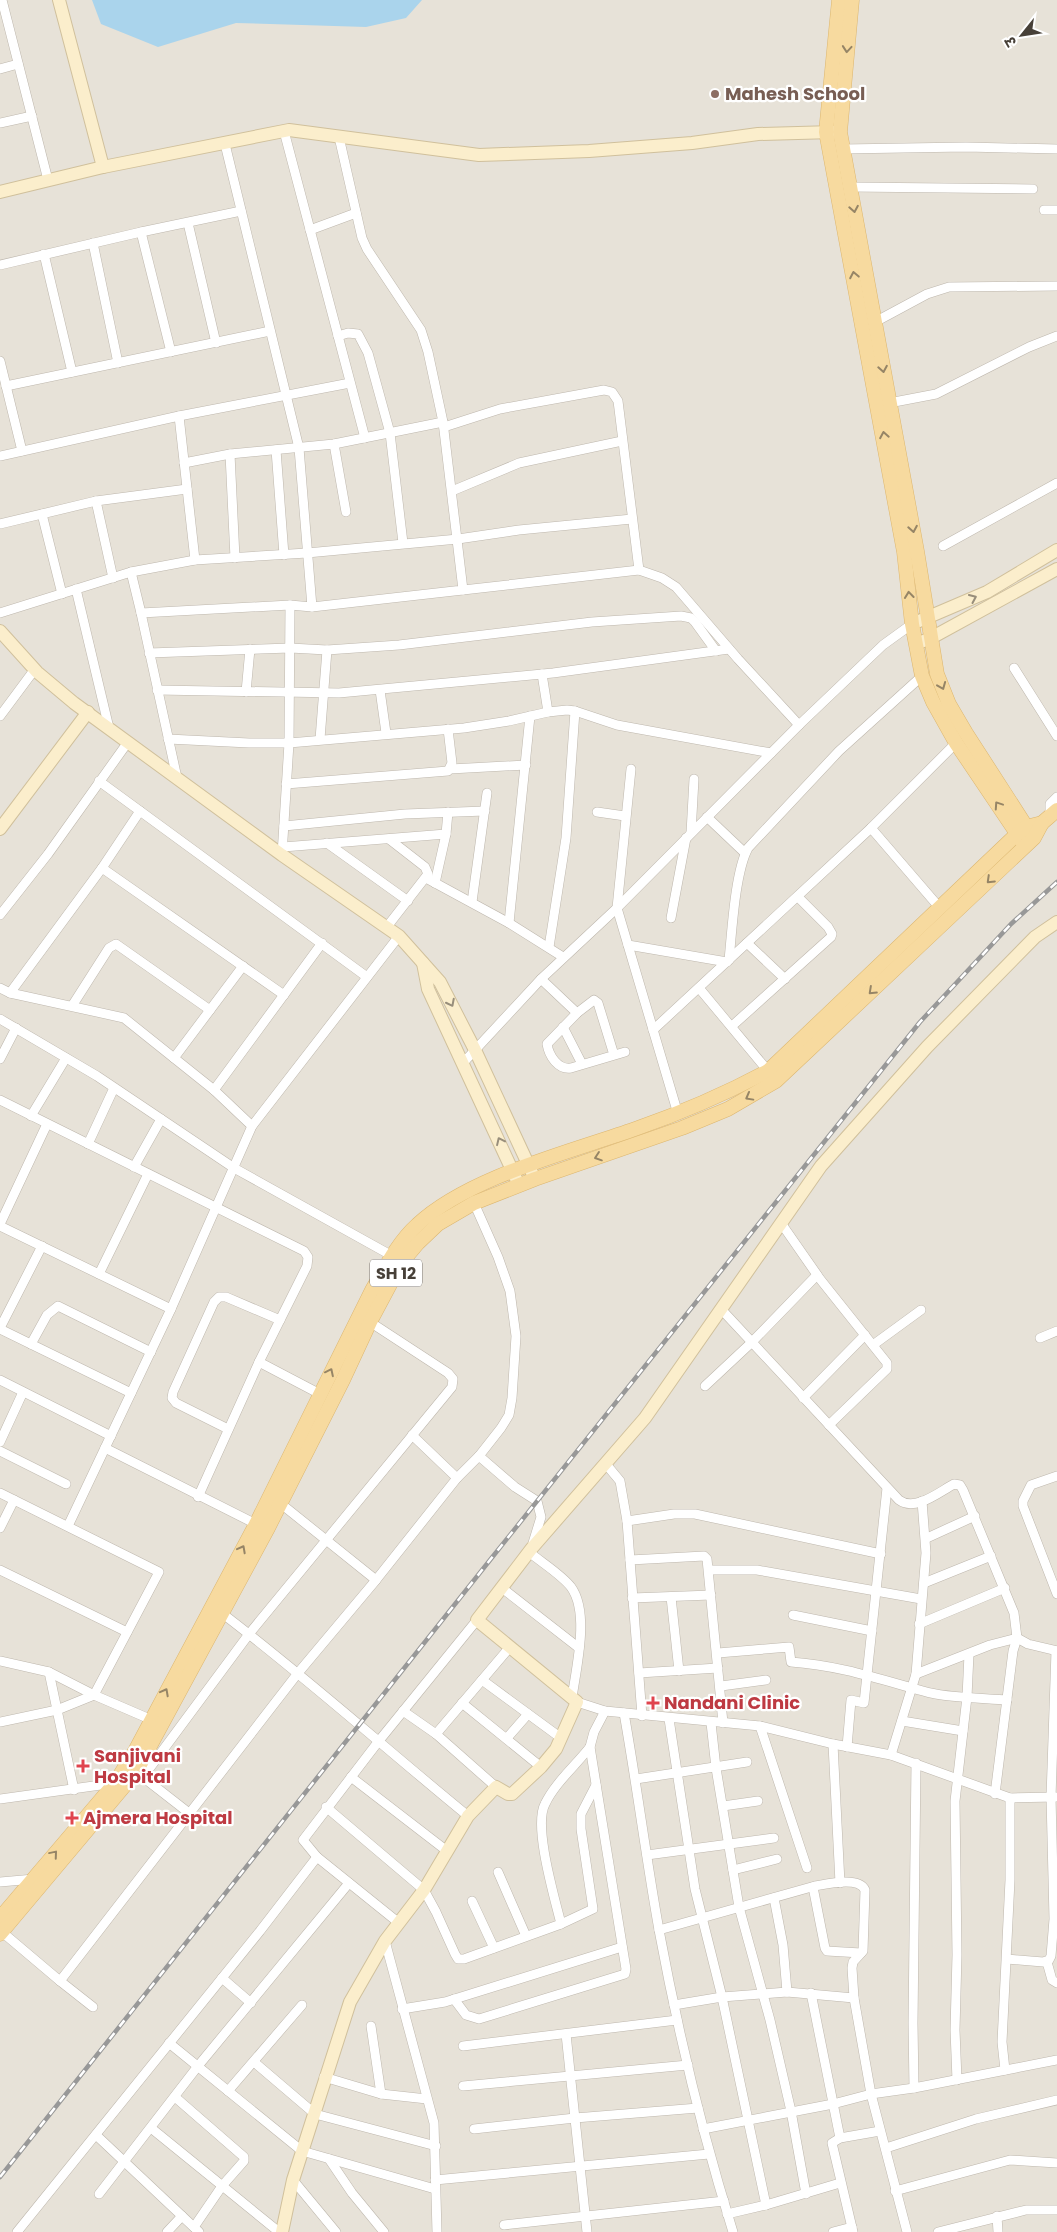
<svg xmlns="http://www.w3.org/2000/svg" width="1057" height="2232" viewBox="0 0 1057 2232" font-family="Poppins,'Noto Sans Devanagari',sans-serif">
<style>
.residential{fill:#e7e2d8}
.water{fill:#aad4ec}
.lines{fill:none;stroke-linecap:round;stroke-linejoin:round}
.street-casing{stroke:#beb7ad;stroke-width:10}
.secondary-casing{stroke:#d0c09c;stroke-width:14}
.primary-casing{stroke:#dcb66f;stroke-width:15}
.street{stroke:#fff;stroke-width:9}
.secondary{stroke:#fbeecc;stroke-width:12}
.primary{stroke:#f7da9f;stroke-width:14}
.rail-casing{stroke:#989898;stroke-width:4.5}
.rail{stroke:#fff;stroke-width:2.5;stroke-dasharray:8;stroke-linecap:butt}
.oneway{stroke:#968566}
.oneway2{stroke:#988e7b}
.education-dot{fill:#8d6e63;stroke:#fff;stroke-width:2}
.health-dot{fill:#e0444e;stroke:#fff;stroke-width:2}
.labels{text-anchor:middle;stroke-width:4.5;stroke-linejoin:round;paint-order:stroke}
.shield{fill:#fff;stroke:#7e7974;stroke-width:1}
.shield-label{font-size:16px;font-weight:bold;fill:#474038}
.education-label{font-size:18px;font-weight:bold;fill:#785e54;stroke:#fff;text-anchor:start}
.health-label{font-size:18px;font-weight:bold;fill:#be3a42;stroke:#fff;text-anchor:start}
</style>
<rect width="100%" height="100%" fill="#f4f0ea"/>
<rect class="residential" x="0" y="0" width="1057" height="2232"/>
<polygon class="water" points="92,0 422,0 406,18 366,27 236,23 158,47 101,24"/>
<g class="lines">
<defs>
<g id="street">
<polyline points="2,0 48,180"/>
<polyline points="0,69 18,64"/>
<polyline points="0,123 32,116"/>
<polyline points="284,131 365,438"/>
<polyline points="843,149 966,147 1057,149"/>
<polyline points="850,187 1033,189"/>
<polyline points="1044,210 1057,210"/>
<polyline points="188,223 216,343"/>
<polyline points="310,230 356,213"/>
<polyline points="141,232 171,352"/>
<polyline points="93,243 118,363"/>
<polyline points="44,254 72,372"/>
<polyline points="0,265 141,232 241,211"/>
<polyline points="875,322 927,294 949,287 1057,286"/>
<polyline points="338,336 348,333 358,334 368,353 390,433 403,543"/>
<polyline points="0,361 22,451"/>
<polyline points="6,386 270,331"/>
<polyline points="889,403 936,394 1029,347 1057,336"/>
<polyline points="179,416 195,560"/>
<polyline points="444,427 500,409 604,390 612,392 618,401 639,570"/>
<polyline points="334,444 346,512"/>
<polyline points="276,450 284,555"/>
<polyline points="230,454 235,558"/>
<polyline points="0,456 179,416 350,383"/>
<polyline points="184,463 230,454 334,444 443,422 428,352 421,330 367,249 362,238 339,137"/>
<polyline points="452,491 519,463 622,441"/>
<polyline points="96,501 113,578"/>
<polyline points="42,514 62,594"/>
<polyline points="0,524 96,501 187,489"/>
<polyline points="943,546 1057,483"/>
<polyline points="131,572 195,560 307,553 458,539 519,530 632,519"/>
<polyline points="76,589 109,728"/>
<polyline points="463,590 639,570 662,578 676,587 738,659 799,725"/>
<polyline points="312,607 463,590 443,422"/>
<polyline points="0,613 131,572 141,613"/>
<polyline points="149,653 290,648 327,650 399,645 592,622 681,616 691,618 695,622 716,651"/>
<polyline points="1014,668 1057,736"/>
<polyline points="542,674 548,712"/>
<polyline points="157,690 339,693 553,673 729,649"/>
<polyline points="380,690 386,733"/>
<polyline points="246,692 250,649"/>
<polyline points="0,716 35,669"/>
<polyline points="168,739 249,743 289,743 464,728 509,721 548,712 567,710 575,711 617,725 771,753"/>
<polyline points="320,739 327,650"/>
<polyline points="450,769 526,765"/>
<polyline points="631,769 617,908 678,1114"/>
<polyline points="177,778 141,613 290,605 312,607 299,448 225,144"/>
<polyline points="99,781 367,977"/>
<polyline points="286,784 448,771 452,763 448,729"/>
<polyline points="597,812 625,816"/>
<polyline points="707,817 745,853"/>
<polyline points="1052,817 1050,817 1050,804 1057,797"/>
<polyline points="284,826 405,814 485,811"/>
<polyline points="871,828 939,907"/>
<polyline points="691,833 694,779"/>
<polyline points="327,843 408,901"/>
<polyline points="283,847 446,834"/>
<polyline points="282,855 289,743 290,605"/>
<polyline points="102,868 284,995"/>
<polyline points="426,878 509,923 563,957"/>
<polyline points="435,883 446,834 448,812"/>
<polyline points="472,902 487,793"/>
<polyline points="0,915 48,854 128,742"/>
<polyline points="671,918 686,838"/>
<polyline points="509,923 530,716"/>
<polyline points="386,928 428,874 425,867 389,839"/>
<polyline points="747,943 785,979"/>
<polyline points="628,945 727,962"/>
<polyline points="549,947 566,838 575,711"/>
<path d="M729 960C732 931 735 872 748 848L839 751 922 676"/>
<polyline points="541,979 577,1013"/>
<polyline points="0,988 10,993 124,1018 214,1090 252,1126"/>
<polyline points="699,988 768,1071"/>
<polyline points="10,993 102,868 140,811"/>
<polyline points="72,1006 109,948 116,944 210,1010"/>
<polyline points="0,1019 97,1076 234,1168 396,1258"/>
<polyline points="732,1026 831,937 832,934 828,927 798,897"/>
<polyline points="563,1027 582,1064"/>
<polyline points="653,1030 871,828 956,743"/>
<path d="M614 1055 598 1003 594 1000 577 1013 547 1044C549 1056 558 1070 571 1068L625 1052"/>
<polyline points="174,1058 243,966"/>
<polyline points="0,1059 16,1028"/>
<polyline points="463,1063 541,979 617,908 799,725 883,645 912,624"/>
<polyline points="214,1090 322,943"/>
<polyline points="0,1100 304,1251 308,1257 307,1266 259,1362 198,1497"/>
<polyline points="31,1116 66,1058"/>
<polyline points="88,1144 114,1088"/>
<polyline points="134,1167 161,1119"/>
<polyline points="474,1203 498,1257 510,1291 516,1336 512,1398 509,1415 501,1428 479,1456 515,1487 537,1501 541,1517 533,1543"/>
<polyline points="781,1223 820,1279 887,1363 887,1369 829,1425"/>
<polyline points="0,1224 47,1124"/>
<polyline points="0,1226 171,1309 68,1526"/>
<polyline points="99,1274 148,1174"/>
<polyline points="171,1309 252,1126 399,936"/>
<path d="M721 1309 899 1500C915 1512 939 1492 954 1484L960 1485 963 1490 1014 1613 1017 1638 1013 1651 995 1794"/>
<polyline points="0,1328 42,1246"/>
<polyline points="0,1329 131,1393"/>
<polyline points="1040,1338 1057,1331"/>
<polyline points="31,1344 47,1315 58,1306 151,1352"/>
<polyline points="873,1345 921,1310"/>
<polyline points="259,1362 320,1394"/>
<polyline points="0,1380 111,1436"/>
<polyline points="705,1386 751,1343 817,1275"/>
<polyline points="803,1398 865,1335"/>
<polyline points="228,1429 176,1403 172,1398 173,1392 214,1302 219,1297 226,1297 280,1320"/>
<polyline points="412,1435 457,1478"/>
<polyline points="0,1442 23,1392"/>
<polyline points="105,1448 256,1524"/>
<polyline points="0,1451 66,1484"/>
<polyline points="605,1463 620,1481 627,1521 642,1716"/>
<polyline points="1057,1476 1031,1485 1023,1501 1023,1506 1057,1594"/>
<polyline points="0,1493 159,1572 94,1695 152,1720"/>
<polyline points="280,1503 376,1580"/>
<polyline points="627,1521 674,1514 695,1514 881,1554"/>
<polyline points="0,1528 14,1500"/>
<polyline points="927,1538 975,1516"/>
<path d="M529 1552C541 1562 562 1575 571 1587 590 1613 576 1668 572 1698"/>
<polyline points="630,1560 704,1556 707,1559 723,1723"/>
<polyline points="0,1570 127,1632"/>
<polyline points="709,1570 757,1570 921,1599"/>
<polyline points="924,1583 991,1556"/>
<polyline points="502,1588 579,1648"/>
<polyline points="671,1597 679,1671"/>
<polyline points="632,1598 711,1595"/>
<path d="M223 1614C307 1678 386 1749 468 1816"/>
<polyline points="793,1615 872,1631"/>
<polyline points="919,1624 1005,1588"/>
<path d="M718 1653 789 1647 791 1662C837 1665 879 1679 923 1691 945 1698 983 1698 1007 1700"/>
<polyline points="0,1661 49,1672 94,1695"/>
<polyline points="49,1672 74,1790"/>
<polyline points="639,1673 718,1668"/>
<polyline points="916,1674 990,1645 1017,1638 1028,1644 1057,1651"/>
<polyline points="482,1680 561,1738"/>
<polyline points="721,1686 766,1680"/>
<polyline points="577,1702 605,1711 760,1726 833,1744 891,1755 1010,1798 1057,1797"/>
<polyline points="462,1703 541,1767"/>
<polyline points="403,1711 436,1734 496,1787"/>
<path d="M624 1713C637 1786 646 1858 659 1930 678 2032 702 2133 733 2232"/>
<polyline points="669,1719 695,1889 722,1997 766,2205"/>
<polyline points="902,1721 963,1731"/>
<polyline points="0,1722 57,1710 94,1695"/>
<polyline points="711,1723 716,1768 739,1907 770,2020 791,2111 806,2194"/>
<polyline points="760,1726 807,1868"/>
<polyline points="436,1734 510,1647"/>
<polyline points="507,1738 528,1714"/>
<polyline points="833,1744 840,1883"/>
<polyline points="847,1747 851,1700 864,1703 887,1488"/>
<polyline points="891,1755 916,1674 926,1553 922,1501"/>
<polyline points="139,1774 189,1813"/>
<polyline points="143,1777 249,1634 452,1387 453,1379 448,1373 370,1322"/>
<polyline points="351,1777 447,1851"/>
<polyline points="636,1779 747,1762"/>
<polyline points="0,1799 115,1783"/>
<polyline points="723,1806 758,1801"/>
<polyline points="326,1807 424,1890 436,1912 455,1954 458,1959 464,1959 561,1924 593,1909 581,1829 581,1814 596,1785"/>
<polyline points="647,1855 774,1838"/>
<polyline points="733,1870 777,1859"/>
<polyline points="498,1872 526,1936"/>
<polyline points="0,1882 34,1879"/>
<polyline points="813,1887 825,1948 827,1951 861,1953"/>
<polyline points="774,1898 783,1945 787,1992"/>
<polyline points="472,1901 494,1948"/>
<polyline points="399,1923 317,1857 303,1840 378,1742 477,1620"/>
<path d="M561 1924C555 1899 533 1826 545 1804 555 1783 576 1765 590 1747"/>
<path d="M659 1930 815 1886C827 1884 859 1876 865 1890L863 1951 853 1962 852 1968 854 1998 871 2094 907 2232"/>
<polyline points="2,1932 60,1981 298,1673 376,1580 457,1478 479,1456"/>
<polyline points="385,1941 434,2123 437,2232"/>
<polyline points="1007,1959 1043,1962 1049,1960 1051,1956 1054,1919 1051,1797 1056,1651"/>
<polyline points="1047,1962 1052,1980 1057,1983"/>
<polyline points="222,1978 251,2003"/>
<polyline points="60,1981 93,2007"/>
<polyline points="811,1993 840,2138"/>
<polyline points="454,1999 466,2015 479,2019 625,1974 626,1969 590,1747 594,1732 605,1711"/>
<polyline points="674,2005 722,1997 787,1992 854,1998"/>
<polyline points="402,2009 445,2002 622,1947"/>
<polyline points="371,2026 381,2094"/>
<polyline points="566,2034 587,2232"/>
<polyline points="169,2043 302,2151 435,2189"/>
<polyline points="463,2046 677,2020"/>
<polyline points="254,2062 315,2114 436,2146"/>
<polyline points="1005,2070 1002,2042 1010,1880 1010,1798"/>
<polyline points="324,2077 381,2094 427,2099"/>
<polyline points="957,2080 955,2030 957,1955 955,1801 967,1697 969,1654"/>
<polyline points="463,2086 688,2065"/>
<polyline points="914,2088 913,2023 916,1763"/>
<polyline points="228,2091 302,2005"/>
<polyline points="175,2097 244,2157 244,2161 222,2186 194,2227"/>
<polyline points="151,2128 279,2232"/>
<polyline points="474,2129 575,2118 698,2108"/>
<polyline points="703,2129 833,2104 871,2094 914,2088 1057,2060"/>
<polyline points="96,2135 199,2232"/>
<polyline points="886,2148 976,2119 1057,2100"/>
<polyline points="329,2159 352,2193 384,2232"/>
<polyline points="293,2180 336,2232"/>
<polyline points="435,2180 709,2154"/>
<polyline points="895,2191 1010,2160 1057,2163"/>
<polyline points="99,2194 198,2066 349,1883"/>
<polyline points="727,2214 766,2205 840,2183"/>
<polyline points="997,2216 998,2232"/>
<polyline points="504,2225 724,2201"/>
<polyline points="17,2232 260,1931 317,1857"/>
<polyline points="167,2232 182,2216"/>
<polyline points="833,2232 852,2227"/>
<polyline points="853,2232 832,2143 840,2138 880,2131"/>
<polyline points="938,2232 1026,2210 1057,2210"/>
</g>
<g id="secondary">
<polyline points="103,167 289,130 479,155 589,151 692,143 758,134 834,132"/>
<polyline points="0,192 103,167 59,0"/>
<polyline points="912,624 987,592 1057,550"/>
<polyline points="0,631 37,672 74,703 282,855 399,936 440,982 475,1050 535,1179"/>
<polyline points="916,644 931,638 1057,569"/>
<polyline points="0,829 88,712"/>
<polyline points="423,963 428,989 519,1185"/>
<polyline points="282,2232 293,2180 350,2002 385,1941 424,1890 468,1816 496,1787 508,1794 512,1794 541,1767 556,1749 577,1702 477,1620 532,1548 645,1418 821,1166 927,1047 1035,937 1057,922"/>
</g>
<g id="primary">
<polyline points="839,0 826,132 904,552 912,624 922,676 933,702 956,743 1022,841"/>
<polyline points="852,0 840,132 917,551 937,674 949,704 966,733 1031,834"/>
<path d="M0 1918 115 1783 135 1751 256 1524 372 1290C385 1268 398 1242 417 1225 468 1177 570 1152 635 1129 681 1113 725 1094 768 1071L1017 834 1026 827 1042 823 1057 810"/>
<polyline points="0,1934 136,1772 267,1530 343,1380 370,1322 402,1262 418,1243 438,1224 474,1203 535,1179 682,1128 728,1109 776,1081 1034,838 1042,823"/>
</g>
</defs>
<use href="#street" class="street-casing"/>
<use href="#secondary" class="secondary-casing"/>
<use href="#primary" class="primary-casing"/>
<use href="#street" class="street"/>
<use href="#secondary" class="secondary"/>
<use href="#primary" class="primary"/>
<defs>
<polyline id="rail" points="0,2177 494,1555 920,1022 1011,924 1057,882"/>
</defs>
<use href="#rail" class="rail-casing"/>
<use href="#rail" class="rail"/>
</g>
<defs><path id="oneway-chevron" d="M-2-3.5L2.5 0L-2 3.5" fill="none" stroke-width="1.6" stroke-linecap="round" stroke-linejoin="round" transform="scale(1.25)"/></defs>
<g class="oneway">
<use href="#oneway-chevron" transform="translate(847 49) rotate(95)"/>
<use href="#oneway-chevron" transform="translate(854 209) rotate(80)"/>
<use href="#oneway-chevron" transform="translate(854 275) rotate(-101)"/>
<use href="#oneway-chevron" transform="translate(883 369) rotate(80)"/>
<use href="#oneway-chevron" transform="translate(884 435) rotate(-100)"/>
<use href="#oneway-chevron" transform="translate(913 529) rotate(80)"/>
<use href="#oneway-chevron" transform="translate(909 595) rotate(-96)"/>
<use href="#oneway-chevron" transform="translate(942 686) rotate(68)"/>
<use href="#oneway-chevron" transform="translate(998 805) rotate(-124)"/>
<use href="#oneway-chevron" transform="translate(990 880) rotate(136)"/>
<use href="#oneway-chevron" transform="translate(872 991) rotate(137)"/>
<use href="#oneway-chevron" transform="translate(749 1097) rotate(151)"/>
<use href="#oneway-chevron" transform="translate(598 1157) rotate(161)"/>
<use href="#oneway-chevron" transform="translate(330 1372) rotate(-64)"/>
<use href="#oneway-chevron" transform="translate(242 1549) rotate(-62)"/>
<use href="#oneway-chevron" transform="translate(165 1692) rotate(-62)"/>
<use href="#oneway-chevron" transform="translate(54 1854) rotate(-50)"/>
</g>
<g class="oneway2">
<use href="#oneway-chevron" transform="translate(973 598) rotate(-24)"/>
<use href="#oneway-chevron" transform="translate(451 1003) rotate(63)"/>
<use href="#oneway-chevron" transform="translate(500 1141) rotate(-115)"/>
</g>
<circle class="education-dot" cx="715" cy="94" r="5"/>
<g class="health-dot">
<path d="M650.5 1695.5h5v5h5v5h-5v5h-5v-5h-5v-5h5z"/>
<path d="M80.5 1758.5h5v5h5v5h-5v5h-5v-5h-5v-5h5z"/>
<path d="M69.5 1810.5h5v5h5v5h-5v5h-5v-5h-5v-5h5z"/>
</g>
<g class="labels">
<rect class="shield" x="370" y="1259.5" width="52" height="27" rx="4"/>
<g class="shield-label">
<text x="396" y="1279">SH 12</text>
</g>
<g class="education-label">
<text x="725" y="100">Mahesh School</text>
</g>
<g class="health-label">
<text x="664" y="1709">Nandani Clinic</text>
<text x="94" y="1762">Sanjivani<tspan x="94" dy="21">Hospital</tspan></text>
<text x="83" y="1824">Ajmera Hospital</text>
</g>
</g>
<g transform="translate(1022 35) rotate(240)" stroke="#ffffff" stroke-width="4" paint-order="stroke">
<path d="M0-4L9 19L0 12L-9 19Z" fill="#474038"/>
<text y="-8" font-size="14" font-weight="bold" text-anchor="middle" fill="#474038">उ</text>
</g>
</svg>
